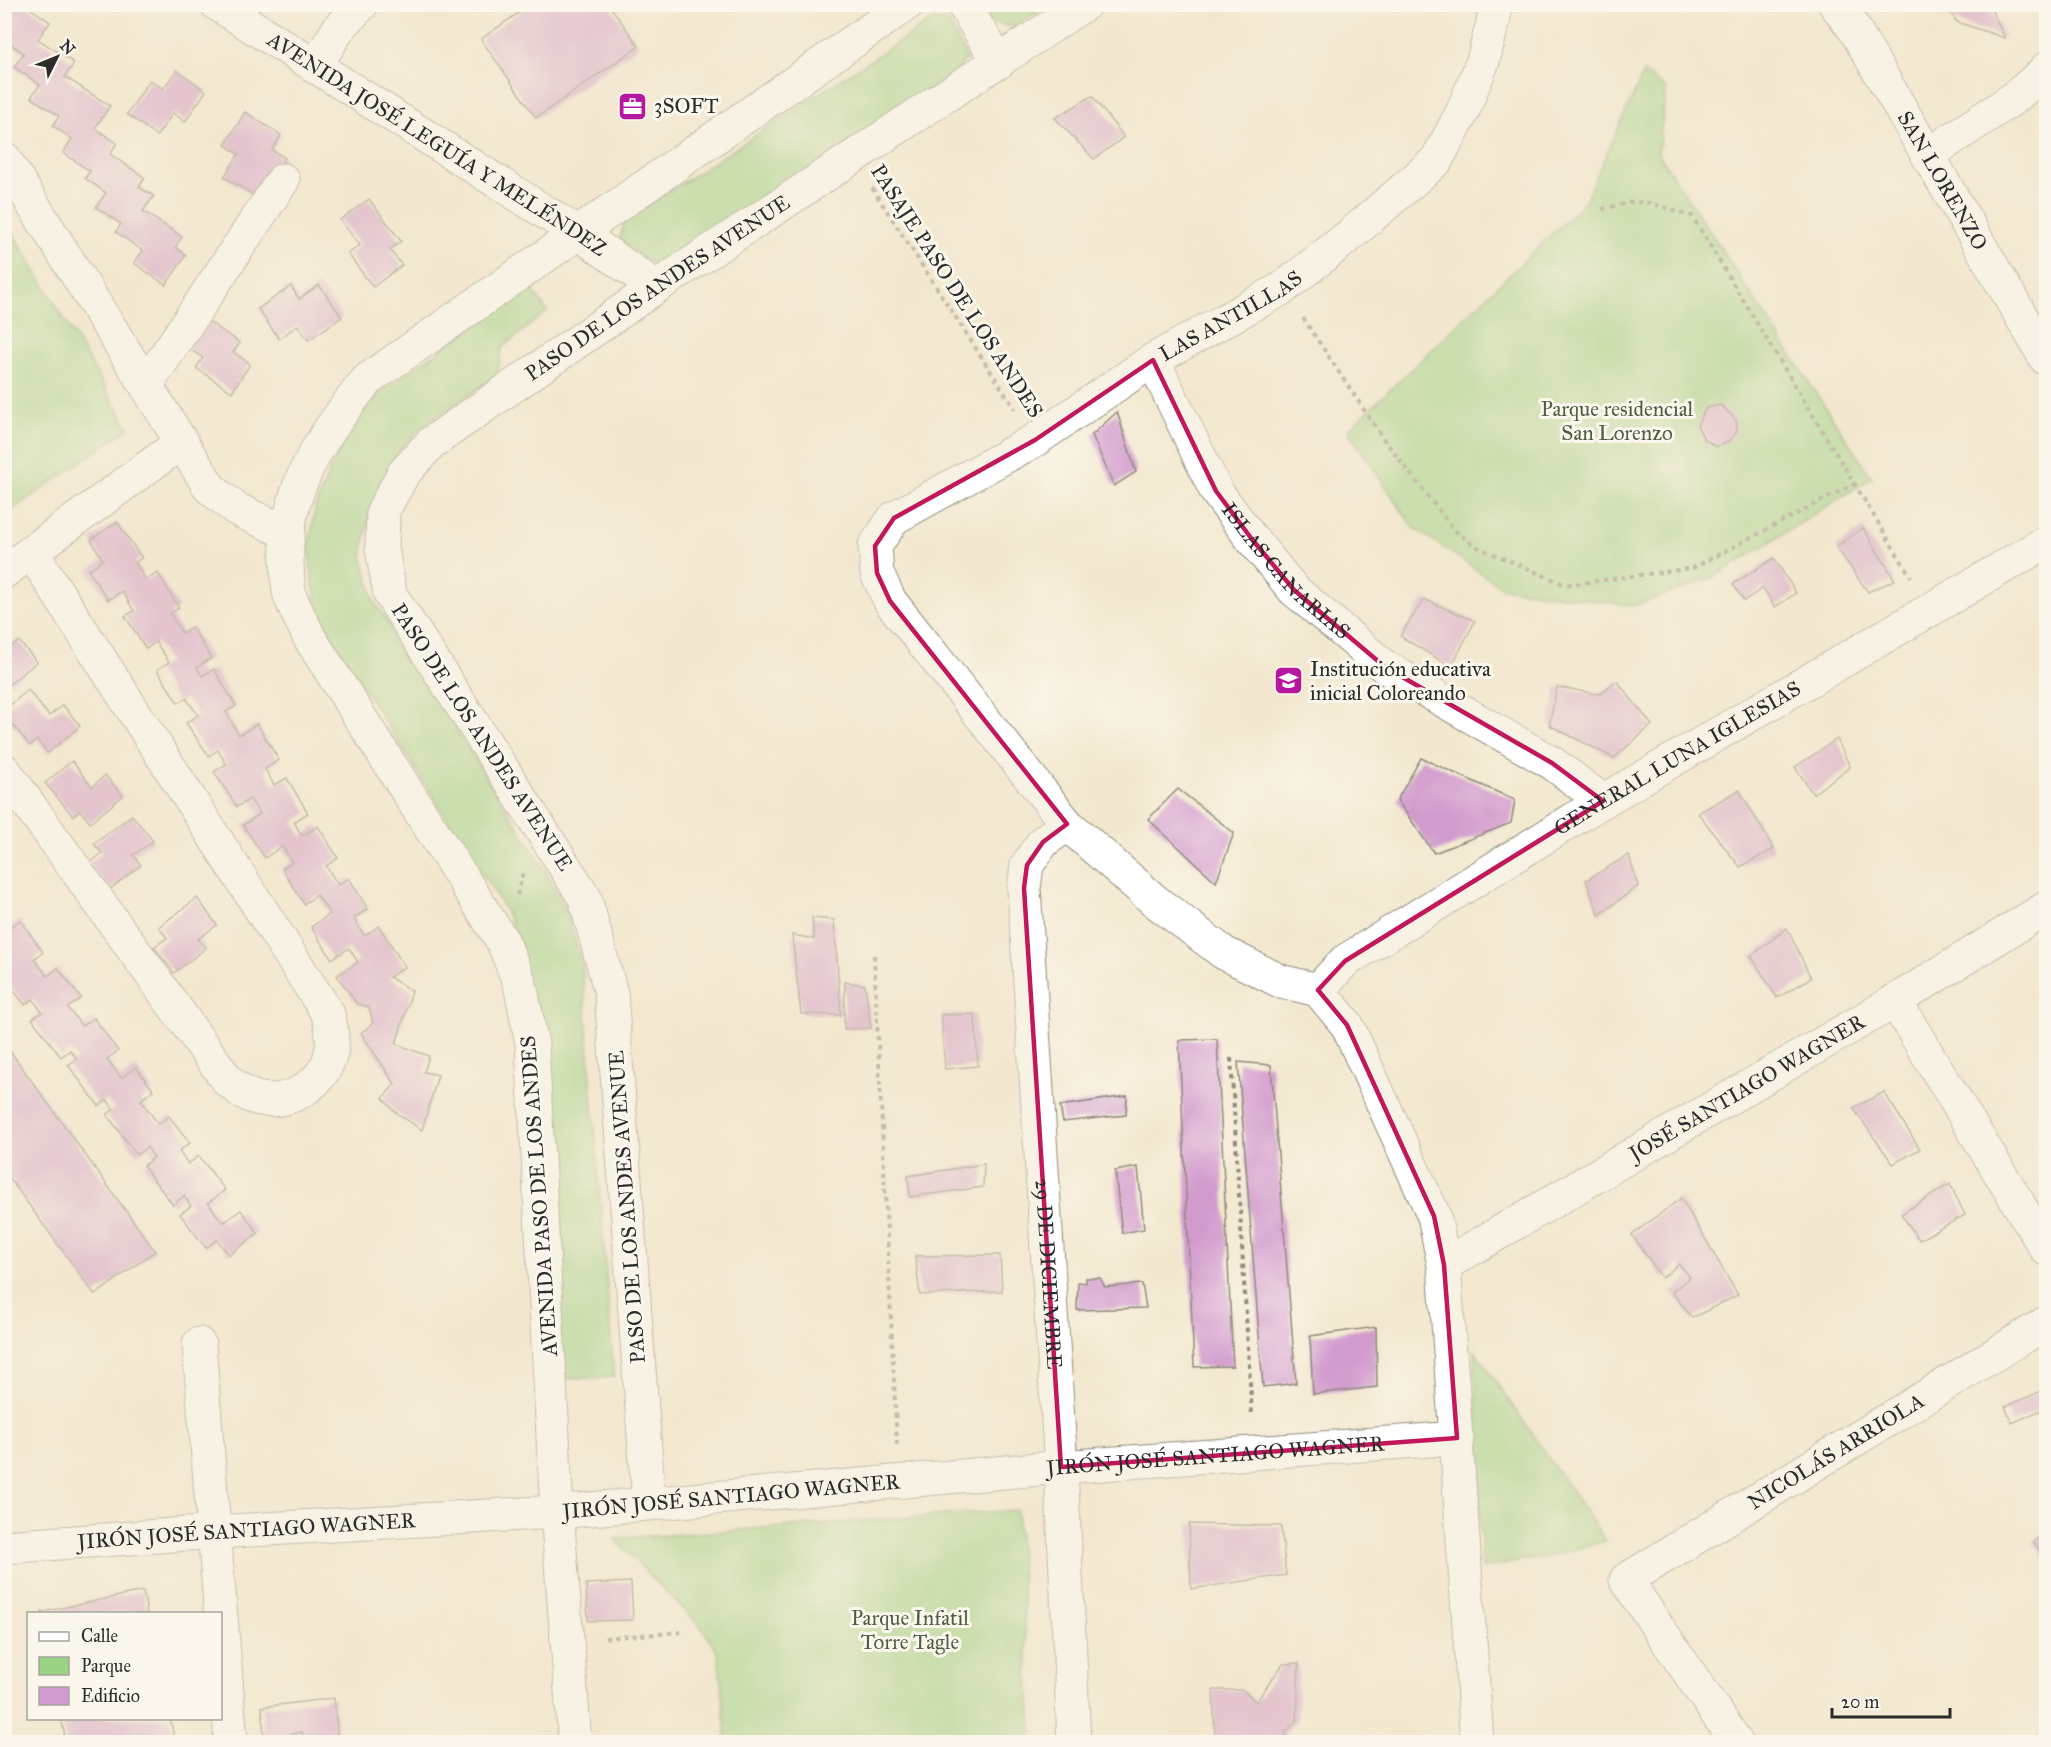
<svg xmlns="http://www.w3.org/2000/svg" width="2051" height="1747" viewBox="0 0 2051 1747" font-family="'IM FELL Great Primer',serif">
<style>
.green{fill:#9bd385;stroke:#637f58;stroke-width:1.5}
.building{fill:#d29bcd}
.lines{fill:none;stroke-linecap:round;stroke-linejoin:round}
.minor-casing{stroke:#8f8a7d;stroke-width:35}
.path{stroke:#8f8a7d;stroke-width:4;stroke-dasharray:4.5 4.5;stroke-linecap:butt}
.minor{stroke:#fff;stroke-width:33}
.marked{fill:none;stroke:#c2185b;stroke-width:4.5;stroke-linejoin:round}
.labels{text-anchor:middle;stroke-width:6;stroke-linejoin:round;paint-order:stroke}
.poi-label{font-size:21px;fill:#2b2b2b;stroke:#fbf7ec;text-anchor:start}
.street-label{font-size:21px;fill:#2b2b2b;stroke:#fbf7ec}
.park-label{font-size:21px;fill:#4d5d46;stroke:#fbf7ec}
</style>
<rect width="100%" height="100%" fill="#fbf7ec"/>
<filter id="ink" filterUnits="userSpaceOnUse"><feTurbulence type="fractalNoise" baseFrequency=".0167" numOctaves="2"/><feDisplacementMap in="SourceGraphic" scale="12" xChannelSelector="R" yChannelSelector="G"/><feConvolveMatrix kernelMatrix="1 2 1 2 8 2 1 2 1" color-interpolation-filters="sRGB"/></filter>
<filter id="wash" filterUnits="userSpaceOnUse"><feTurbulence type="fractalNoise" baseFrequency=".008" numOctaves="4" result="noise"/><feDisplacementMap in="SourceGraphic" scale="24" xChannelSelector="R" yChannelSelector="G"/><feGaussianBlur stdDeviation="1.35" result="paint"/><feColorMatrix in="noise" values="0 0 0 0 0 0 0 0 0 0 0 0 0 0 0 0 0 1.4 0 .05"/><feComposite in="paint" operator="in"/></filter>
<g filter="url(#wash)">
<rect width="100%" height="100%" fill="#f3e8cf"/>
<g class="green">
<polygon points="982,5 1049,5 1015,27 990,22"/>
<polygon points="932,20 948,21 967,58 958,71 665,265 646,261 620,239 624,221"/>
<polygon points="1644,72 1666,89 1658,153 1872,478 1714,577 1634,606 1503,588 1412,526 1348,430 1584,203"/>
<polygon points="4,218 129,428 5,515 4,515"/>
<polygon points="530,287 547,311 502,348 497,376 423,425 399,451 382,482 369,515 362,556 374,601 551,879 567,913 582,964 614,1377 562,1379 522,947 503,906 323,624 313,586 309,548 315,508 330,469 350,430 380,392"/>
<polygon points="1474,1350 1606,1541 1547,1557 1482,1568"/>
<polygon points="1017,1510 1033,1742 727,1742 718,1652 702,1628 614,1539"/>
</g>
<g id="blocks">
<g class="building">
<polygon points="4,4 24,4 50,22 38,39 74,63 65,77 110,106 95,128 117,143 110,154 145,178 139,187 154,196 143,211 182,237 175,247 186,255 166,285 134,263 143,251 116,232 121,224 96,207 106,193 85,178 90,171 63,153 72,139 53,126 59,116 31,97 40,85 14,67 24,53 4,40"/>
<polygon points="530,5 609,5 639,46 536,118 481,39"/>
<polygon points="1945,5 1989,5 2005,38 1957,22"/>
<polygon points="177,70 206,91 185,122 173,113 157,136 127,114 150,80 163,89"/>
<polygon points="1092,96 1124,137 1094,159 1055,118"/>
<polygon points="245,112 281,135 272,150 285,158 258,198 224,177 239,154 225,145"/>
<polygon points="369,199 401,241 390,250 402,265 373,287 348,254 360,245 340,220"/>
<polygon points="319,285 342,317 308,340 298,325 279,339 258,309 291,286 299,299"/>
<polygon points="196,313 240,343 233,352 250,364 232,392 196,368 203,358 178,341"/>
<polygon points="1721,405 1736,420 1737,431 1728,442 1716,447 1704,439 1697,425 1706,408"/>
<polygon points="1117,412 1136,472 1114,486 1092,435"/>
<polygon points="117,522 142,558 135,562 146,580 158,573 179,608 170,613 182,633 192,627 211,658 197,667 202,676 214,669 236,706 226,712 239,735 257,724 279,760 265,769 274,785 287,778 308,813 294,822 302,836 318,826 338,858 326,866 338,885 349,878 368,909 354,918 364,936 379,926 405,967 389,977 412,991 396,1044 429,1056 424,1072 438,1075 422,1130 394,1111 383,1098 395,1084 361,1033 373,1023 369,1007 357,1004 337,976 358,962 349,948 332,959 311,927 330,914 317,895 304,904 282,869 292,862 282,846 265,858 243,825 260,814 250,799 237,807 214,772 226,764 218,750 209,756 186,723 198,715 186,698 178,703 157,670 169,662 156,642 146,649 125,616 134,611 122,591 108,600 88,570 103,560 91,540"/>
<polygon points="1863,528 1895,580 1868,592 1836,547"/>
<polygon points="1774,558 1796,593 1775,607 1763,588 1744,601 1733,584"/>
<polygon points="1424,599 1475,621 1451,667 1400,636"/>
<polygon points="19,641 37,662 4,688 4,652"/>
<polygon points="1617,681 1652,725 1614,758 1549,725 1557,687 1599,694"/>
<polygon points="28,690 49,716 63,705 80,726 48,753 37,740 30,746 4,714 4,710"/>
<polygon points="1837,739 1850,767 1813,794 1795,767"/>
<polygon points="1421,758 1515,800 1511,823 1434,853 1397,800"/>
<polygon points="72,761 92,787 105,775 123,796 90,823 80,810 73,816 45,783"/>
<polygon points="1178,789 1234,833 1216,882 1148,819"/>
<polygon points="1739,790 1774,849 1740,867 1698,813"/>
<polygon points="132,815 153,841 133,855 141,865 109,890 89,864 102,853 94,844"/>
<polygon points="1629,855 1638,886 1599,915 1586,880"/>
<polygon points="197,898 217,925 198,939 206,948 174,973 154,947 167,938 159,927"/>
<polygon points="812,918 834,920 841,1015 801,1014 792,935 814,939"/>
<polygon points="20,920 43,952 34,959 47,976 58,968 81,998 68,1008 82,1026 94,1018 118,1051 107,1059 121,1078 136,1067 153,1090 141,1100 158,1124 169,1116 190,1143 179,1151 188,1164 199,1156 225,1190 208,1203 223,1223 241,1210 258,1233 229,1255 217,1240 206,1248 180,1214 191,1206 184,1196 173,1205 143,1166 154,1157 147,1147 137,1155 107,1115 114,1109 107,1100 99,1106 68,1065 77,1059 70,1050 61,1057 32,1019 42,1012 33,999 25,1005 4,978 4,971 11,966 4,958 4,922 9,928"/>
<polygon points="1787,928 1811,978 1777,998 1751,956"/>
<polygon points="845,982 865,985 871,1028 844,1029"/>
<polygon points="975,1014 978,1066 945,1069 941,1015"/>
<polygon points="1217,1039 1233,1366 1194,1367 1179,1040"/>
<polygon points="10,1051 155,1251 95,1295 4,1171 4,1055"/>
<polygon points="1238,1062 1271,1065 1296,1383 1263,1387"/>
<polygon points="1884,1092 1920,1149 1893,1164 1853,1108"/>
<polygon points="1127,1096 1126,1115 1063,1122 1060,1106"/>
<polygon points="984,1164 983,1187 910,1197 908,1176"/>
<polygon points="1138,1167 1144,1229 1122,1233 1115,1171"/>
<polygon points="1950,1184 1965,1215 1919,1240 1901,1214"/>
<polygon points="1681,1198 1738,1295 1692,1318 1672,1292 1690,1277 1679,1264 1662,1278 1632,1235"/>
<polygon points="1000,1255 1002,1291 920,1295 915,1256"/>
<polygon points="1086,1278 1100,1278 1105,1287 1142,1284 1146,1308 1077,1310 1078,1282 1086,1283"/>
<polygon points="1376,1327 1377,1387 1313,1394 1310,1336"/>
<polygon points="2046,1389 2046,1408 2012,1423 2005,1407"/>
<polygon points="1189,1524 1281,1526 1286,1575 1191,1589"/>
<polygon points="2046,1532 2046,1560 2033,1542"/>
<polygon points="631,1582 633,1620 588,1621 586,1584"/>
<polygon points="143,1591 147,1614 42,1614 42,1612"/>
<polygon points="1299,1663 1297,1720 1285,1733 1289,1742 1215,1742 1213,1690 1243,1690 1256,1702 1283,1664"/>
<polygon points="334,1698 338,1742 304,1742 302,1732 264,1740 262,1707"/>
<polygon points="61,1718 170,1718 175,1742 66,1742"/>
</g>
</g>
</g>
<g filter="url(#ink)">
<use href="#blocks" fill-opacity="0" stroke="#8f8a7d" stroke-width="1.5"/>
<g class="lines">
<defs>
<g id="minor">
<path id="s1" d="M217 4 578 233 656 287"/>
<polyline points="963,4 999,62"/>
<path id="s2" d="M1835 4 1855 30 2046 359"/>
<polyline points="315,67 339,28 362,4"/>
<polyline points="1928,155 2014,98 2042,74 2046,69"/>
<polyline points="4,158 210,488 236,509 288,533"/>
<path id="s3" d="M1153 360 1216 491 1251 538 1294 590 1385 667 1552 763 1603 801"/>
<polyline points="146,385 283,180"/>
<polyline points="4,572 182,442"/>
<path d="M4 770 228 1081C237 1088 245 1095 256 1098 290 1107 328 1082 332 1047 333 1035 331 1025 328 1014L32 553"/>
<path id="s4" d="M1067 824 1043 842 1027 865 1024 888 1061 1467 1074 1742"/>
<path id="s5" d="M1318 990 1345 961 1603 801 2046 542"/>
<polyline points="1895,1001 2046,1249"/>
<path id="s6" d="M1444 1265 1895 1001 2046 908"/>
<polyline points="199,1344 231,1742"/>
<path id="s7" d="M649 1503 611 993 585 898 390 594 382 549 383 511 403 474 431 443 656 287 1085 4"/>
<path id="s8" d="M4 1547 215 1532 557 1512 1061 1467 1457 1438"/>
<path d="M575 1742 557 1512 532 1044 520 984 503 942 309 637C303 623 295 610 290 596 287 586 288 574 287 564 283 490 323 434 367 380L907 4"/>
<path id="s9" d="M1477 1742 1444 1265 1434 1216 1347 1025 1318 990 1280 981 1224 953 1155 901 1067 824 890 601 877 573 875 546 894 518 1035 440 1153 360 1283 288 1349 236 1436 161 1462 113 1483 61 1494 18V4"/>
<path id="s10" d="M1736 1742 1626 1580 2046 1323"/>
</g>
</defs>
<use href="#minor" class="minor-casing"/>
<g class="path">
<polyline points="872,188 1015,409"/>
<polyline points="1602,209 1632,202 1650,203 1692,216 1911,577"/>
<polyline points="1303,318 1382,437 1454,530 1475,546 1566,585 1693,568 1856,483"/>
<polyline points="517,895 523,873"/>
<polyline points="874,955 897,1446"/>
<polyline points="1231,1058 1252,1417"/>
<polyline points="605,1638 682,1632"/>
</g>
<use href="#minor" class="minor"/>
</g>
</g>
<path d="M0 0H2051V1747H0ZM1153 360 1216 491 1251 538 1294 590 1385 667 1552 763 1603 801 1345 961 1318 990 1347 1025 1434 1216 1444 1265 1457 1438 1061 1467 1024 888 1027 865 1043 842 1067 824 890 601 877 573 875 546 894 518 1035 440Z" fill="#f3e8cf" fill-opacity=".55" fill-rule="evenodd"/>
<path class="marked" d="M1153 360 1216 491 1251 538 1294 590 1385 667 1552 763 1603 801 1345 961 1318 990 1347 1025 1434 1216 1444 1265 1457 1438 1061 1467 1024 888 1027 865 1043 842 1067 824 890 601 877 573 875 546 894 518 1035 440Z"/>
<defs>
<symbol id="office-square" viewBox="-11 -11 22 22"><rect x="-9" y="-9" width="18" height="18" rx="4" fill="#b5179e" stroke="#fbf7ec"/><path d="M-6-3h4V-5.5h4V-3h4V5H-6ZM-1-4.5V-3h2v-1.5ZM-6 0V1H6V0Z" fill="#fff"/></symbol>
<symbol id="school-square" viewBox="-11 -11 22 22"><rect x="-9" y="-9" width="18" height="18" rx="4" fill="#b5179e" stroke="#fbf7ec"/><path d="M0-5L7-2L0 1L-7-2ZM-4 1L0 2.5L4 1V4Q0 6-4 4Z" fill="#fff"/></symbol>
</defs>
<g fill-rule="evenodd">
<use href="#office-square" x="616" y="90" width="33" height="33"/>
<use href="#school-square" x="1272" y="664" width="33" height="33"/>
</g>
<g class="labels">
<g class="poi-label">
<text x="654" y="113">3SOFT</text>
<text x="1310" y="676">Institución educativa<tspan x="1310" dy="24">inicial Coloreando</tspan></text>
</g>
<g class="street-label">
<text dy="7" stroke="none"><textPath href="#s1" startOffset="261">AVENIDA JOSÉ LEGUÍA Y MELÉNDEZ</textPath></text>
<text dy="7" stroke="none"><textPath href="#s2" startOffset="207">SAN LORENZO</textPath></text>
<text dy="7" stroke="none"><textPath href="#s7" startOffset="1413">PASO DE LOS ANDES AVENUE</textPath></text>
<text transform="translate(957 291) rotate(57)" y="7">PASAJE PASO DE LOS ANDES</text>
<text dy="7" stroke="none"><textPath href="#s9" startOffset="1858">LAS ANTILLAS</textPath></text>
<text dy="7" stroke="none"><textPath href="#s3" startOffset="252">ISLAS CANARIAS</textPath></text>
<text transform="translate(482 737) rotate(57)" y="7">PASO DE LOS ANDES AVENUE</text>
<text dy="7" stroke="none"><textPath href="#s5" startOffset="429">GENERAL LUNA IGLESIAS</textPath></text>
<text dy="7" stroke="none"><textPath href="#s6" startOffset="351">JOSÉ SANTIAGO WAGNER</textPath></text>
<text transform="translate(539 1196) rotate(-94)" y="7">AVENIDA PASO DE LOS ANDES</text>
<text transform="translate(627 1207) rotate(-94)" y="7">PASO DE LOS ANDES AVENUE</text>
<text dy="7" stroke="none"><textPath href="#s4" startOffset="468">29 DE DICIEMBRE</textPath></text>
<text dy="7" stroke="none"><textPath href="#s10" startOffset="442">NICOLÁS ARRIOLA</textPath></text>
<text dy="7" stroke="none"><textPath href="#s8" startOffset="1215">JIRÓN JOSÉ SANTIAGO WAGNER</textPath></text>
<text dy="7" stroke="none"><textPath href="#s8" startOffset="729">JIRÓN JOSÉ SANTIAGO WAGNER</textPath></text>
<text dy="7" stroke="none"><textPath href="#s8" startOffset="243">JIRÓN JOSÉ SANTIAGO WAGNER</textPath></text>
</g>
<g class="park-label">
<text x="1617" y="416">Parque residencial<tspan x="1617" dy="24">San Lorenzo</tspan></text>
<text x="910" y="1625">Parque Infatil<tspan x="910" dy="24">Torre Tagle</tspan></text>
</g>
</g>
<rect width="2051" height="1747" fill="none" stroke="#fbf7ec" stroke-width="24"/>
<rect x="27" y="1612" width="195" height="108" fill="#fbf7ec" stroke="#a8a59f" stroke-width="1.5"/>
<rect x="39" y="1632" width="30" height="9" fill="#ffffff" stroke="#a8a59f" stroke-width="1.5"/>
<text x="81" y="1642" font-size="18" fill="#2b2b2b">Calle</text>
<rect x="39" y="1657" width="30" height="18" fill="#9bd385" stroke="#a8a59f" stroke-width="1.5"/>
<text x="81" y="1672" font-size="18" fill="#2b2b2b">Parque</text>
<rect x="39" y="1687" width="30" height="18" fill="#d29bcd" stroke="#a8a59f" stroke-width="1.5"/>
<text x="81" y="1702" font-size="18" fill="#2b2b2b">Edificio</text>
<g transform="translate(57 57) rotate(47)" stroke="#fbf7ec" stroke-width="4.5" paint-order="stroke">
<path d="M0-4.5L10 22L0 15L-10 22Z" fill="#2b2b2b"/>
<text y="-9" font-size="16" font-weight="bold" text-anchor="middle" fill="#2b2b2b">N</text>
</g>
<path d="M1832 1708v9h118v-9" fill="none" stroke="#2b2b2b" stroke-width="3"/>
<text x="1841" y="1708" font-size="18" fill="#2b2b2b" stroke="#fbf7ec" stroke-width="4.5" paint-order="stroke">20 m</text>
</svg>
